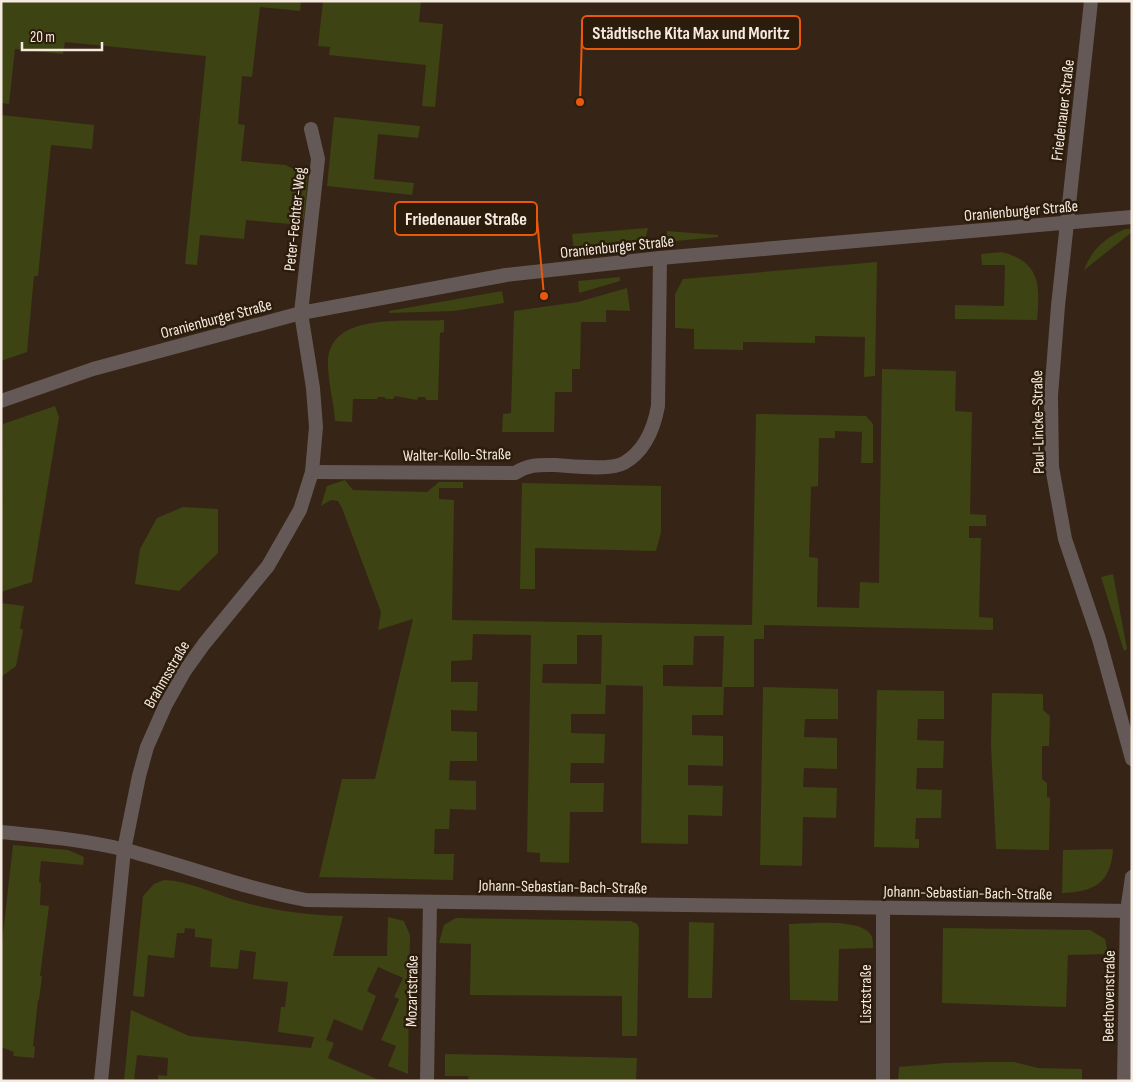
<svg xmlns="http://www.w3.org/2000/svg" width="1133" height="1082" viewBox="0 0 1133 1082" font-family="'Sofia Sans Condensed',sans-serif">
<style>
.green{fill:#3d4312;fill-rule:evenodd}
.lines{fill:none;stroke-linecap:round;stroke-linejoin:round}
.minor{stroke:#655957;stroke-width:14}
.labels{text-anchor:middle;stroke-width:5;stroke-linejoin:round;paint-order:stroke}
.street-label{font-size:16px;fill:#f5eae0;stroke:#2c1c0c}
.leader{fill:none;stroke:#e8590c;stroke-width:2}
.callout-dot{fill:#e8590c;stroke:#2c1c0c;stroke-width:2}
.callout{fill:#2c1c0c;stroke:#e8590c;stroke-width:2}
.callout-label{font-size:18px;text-anchor:middle;font-weight:bold;fill:#f5eae0}
</style>
<rect width="100%" height="100%" fill="#362516"/>
<g class="green">
<polygon points="1,1 301,1 300,11 260,7 252,77 242,76 238,124 245,125 241,161 285,165 308,175 304,219 291,218 290,224 246,220 244,239 200,235 197,265 185,264 206,56 65,42 63,54 15,49 9,104 1,103"/>
<polygon points="323,1 421,1 419,22 443,24 435,107 422,106 426,65 329,55 330,47 318,46"/>
<polygon points="1,115 94,125 92,149 51,145 38,276 34,276 27,352 1,361"/>
<polygon points="334,117 420,126 418,138 378,134 374,179 414,183 412,195 327,186"/>
<polygon points="648,228 644,244 574,252 572,234"/>
<path d="M1125 229H1132V232L1084 270C1092 249 1105 238 1125 229Z"/>
<polygon points="667,231 718,235 718,237 666,242"/>
<path d="M1002 252C1041 262 1040 286 1037 320L955 319V305L1004 306 1005 265H982L981 254Z"/>
<polygon points="877,262 875,376 864,377 865,337 815,336 815,343 743,342 743,350 694,349 694,329 675,328 675,294 683,279"/>
<polygon points="620,277 620,281 579,293 578,281"/>
<polygon points="627,288 630,311 606,310 606,322 581,322 580,369 572,369 572,392 555,392 554,432 502,432 503,414 511,413 514,311 578,302"/>
<polygon points="502,291 504,303 454,311 389,313 389,311"/>
<path d="M444 320V332L440 333 438 400H426L425 397H418L417 400 395 396 393 399H386L384 397H378L377 399H353L352 422 335 421C334 402 328 383 328 364 327 310 410 323 444 320Z"/>
<path d="M882 369 956 371 955 411 972 412 970 514 986 515V526H969V538H981L979 617 993 618V630L764 625V639H754V687H724L723 715H692V735L723 736V766L688 765V785L723 786 722 816 688 815V844L641 843 643 686 606 685 605 714H571V733L605 734 604 763H571L570 783H604L603 812H570L569 863 540 862V853L527 852 531 635 473 634 472 660 451 661V682H478L477 711 451 710V731L477 732V761H450L449 780 476 781V810L450 809 449 829H435L434 854H454L453 880 319 877 342 779H375L413 619 378 630 381 612 342 508 338 501 331 500 321 506 327 486 345 480 353 490 427 492 439 482H463V488H439V499L454 500 452 620 752 625 756 414 866 416 873 424V463H861L862 432 835 431V438H819L818 486 811 487 809 557 818 558 817 607 859 608 860 582 879 583ZM577 635H602L601 684 542 683 543 664H577ZM694 636H724L722 687 663 686V665H693Z"/>
<polygon points="55,406 59,417 32,582 1,592 3,424"/>
<polygon points="522,483 661,486 661,532 656,551 535,548 535,589 520,589"/>
<polygon points="183,507 218,509 218,553 179,591 135,584 140,549 157,518"/>
<polygon points="1113,574 1127,649 1124,651 1101,577"/>
<polygon points="1,603 24,606 20,628 23,630 16,666 1,677"/>
<polygon points="763,687 838,689 838,719 805,719 804,737 837,738 837,769 804,768 803,787 837,788 836,818 803,817 802,866 760,865"/>
<polygon points="877,690 944,691 944,719 918,719 917,740 944,741 943,768 917,768 916,789 942,790 941,818 916,818 915,839 919,839 919,848 874,847"/>
<polygon points="992,693 1043,694 1043,710 1050,716 1049,746 1042,746 1042,779 1047,783 1047,797 1050,798 1049,850 996,849 991,745"/>
<polygon points="13,845 68,850 84,857 83,865 41,861 39,882 41,883 40,905 49,906 40,976 42,976 39,1000 38,1000 33,1046 35,1047 34,1058 13,1056 14,1052 1,1047 1,951"/>
<path d="M1113 849C1111 883 1094 892 1062 893L1063 850Z"/>
<path d="M164 880C188 881 213 893 235 900 270 910 306 915 343 916L333 956H387L388 917 404 921 410 935 408 1074 388 1066 396 1046 381 1040 399 999 394 997 403 978 378 967 367 991 376 996 362 1031 334 1019 326 1040 334 1043 328 1058 381 1081H158V1075L167 1076 168 1058 137 1055 134 1081H124L131 1010 189 1036 311 1048 314 1037 278 1032 281 1007H285L288 982 253 979 256 952 240 950 238 969 210 967 212 939 195 937V929L185 928 184 933H177L174 958 148 955 144 997 133 996 143 896 154 884Z"/>
<polygon points="456,918 631,921 637,924 639,928 637,1036 622,1036 622,996 470,995 471,944 439,943 444,925"/>
<polygon points="689,922 714,923 712,998 688,998"/>
<path d="M789 924C807 924 864 917 872 937 873 940 873 945 873 948L839 949 838 1001 790 1000Z"/>
<polygon points="943,928 1090,930 1105,939 1108,954 1068,955 1066,1007 942,1003"/>
<polygon points="445,1054 637,1058 636,1081 469,1081 468,1076 445,1076"/>
<polygon points="987,1062 1014,1062 1038,1068 1082,1069 1082,1081 898,1081 899,1067 945,1063"/>
</g>
<g class="lines">
<g class="minor">
<polyline points="1091,1 1058,306 1051,396 1052,467 1065,539 1099,639 1132,759"/>
<polyline points="1,401 93,369 301,313 506,275 660,258 1132,217"/>
<path d="M312 472 515 473C529 464 539 465 555 465 572 466 610 471 624 463 645 451 654 428 658 406L660 258"/>
<path d="M1 832C42 836 86 840 126 850 186 866 244 888 306 900L1132 911"/>
<polyline points="101,1081 124,850 139,776 147,747 166,704 184,672 204,644 268,566 300,510 312,472 316,427 313,388 301,313 318,159 311,129"/>
<polyline points="427,1081 430,902"/>
<polyline points="883,1081 883,908"/>
<polyline points="1124,1081 1127,911 1132,877"/>
</g>
</g>
<g class="labels">
<g class="street-label">
<text transform="translate(1062 110) rotate(-83)" y="6">Friedenauer Straße</text>
<text transform="translate(1021 210) rotate(-5)" y="6">Oranienburger Straße</text>
<text transform="translate(294 219) rotate(-84)" y="6">Peter-Fechter-Weg</text>
<text transform="translate(617 246) rotate(-6)" y="6">Oranienburger Straße</text>
<text transform="translate(216 318) rotate(-15)" y="6">Oranienburger Straße</text>
<text transform="translate(1037 422) rotate(-91)" y="6">Paul-Lincke-Straße</text>
<text transform="translate(457 454) rotate(-1)" y="6">Walter-Kollo-Straße</text>
<text transform="translate(166 674) rotate(-60)" y="6">Brahmsstraße</text>
<text transform="translate(563 886) rotate(1)" y="6">Johann-Sebastian-Bach-Straße</text>
<text transform="translate(968 892) rotate(1)" y="6">Johann-Sebastian-Bach-Straße</text>
<text transform="translate(411 991) rotate(-89)" y="6">Mozartstraße</text>
<text transform="translate(865 994) rotate(-90)" y="6">Lisztstraße</text>
<text transform="translate(1108 996) rotate(-89)" y="6">Beethovenstraße</text>
</g>
</g>
<path class="leader" d="M580 102L582 33M544 296L537 219"/>
<g class="callout-dot">
<circle cx="580" cy="102" r="5"/>
<circle cx="544" cy="296" r="5"/>
</g>
<g class="callout">
<rect x="582" y="16" width="218" height="33" rx="5"/>
<rect x="395" y="202" width="142" height="33" rx="5"/>
</g>
<g class="callout-label">
<text x="691" y="39">Städtische Kita Max und Moritz</text>
<text x="466" y="225">Friedenauer Straße</text>
</g>
<rect width="1133" height="1082" fill="none" stroke="#f5eae0" stroke-width="5"/>
<path d="M22 42v8h80v-8" fill="none" stroke="#f5eae0" stroke-width="2.5"/>
<text x="30" y="42" font-size="15" fill="#f5eae0" stroke="#2c1c0c" stroke-width="4" paint-order="stroke">20 m</text>
</svg>
